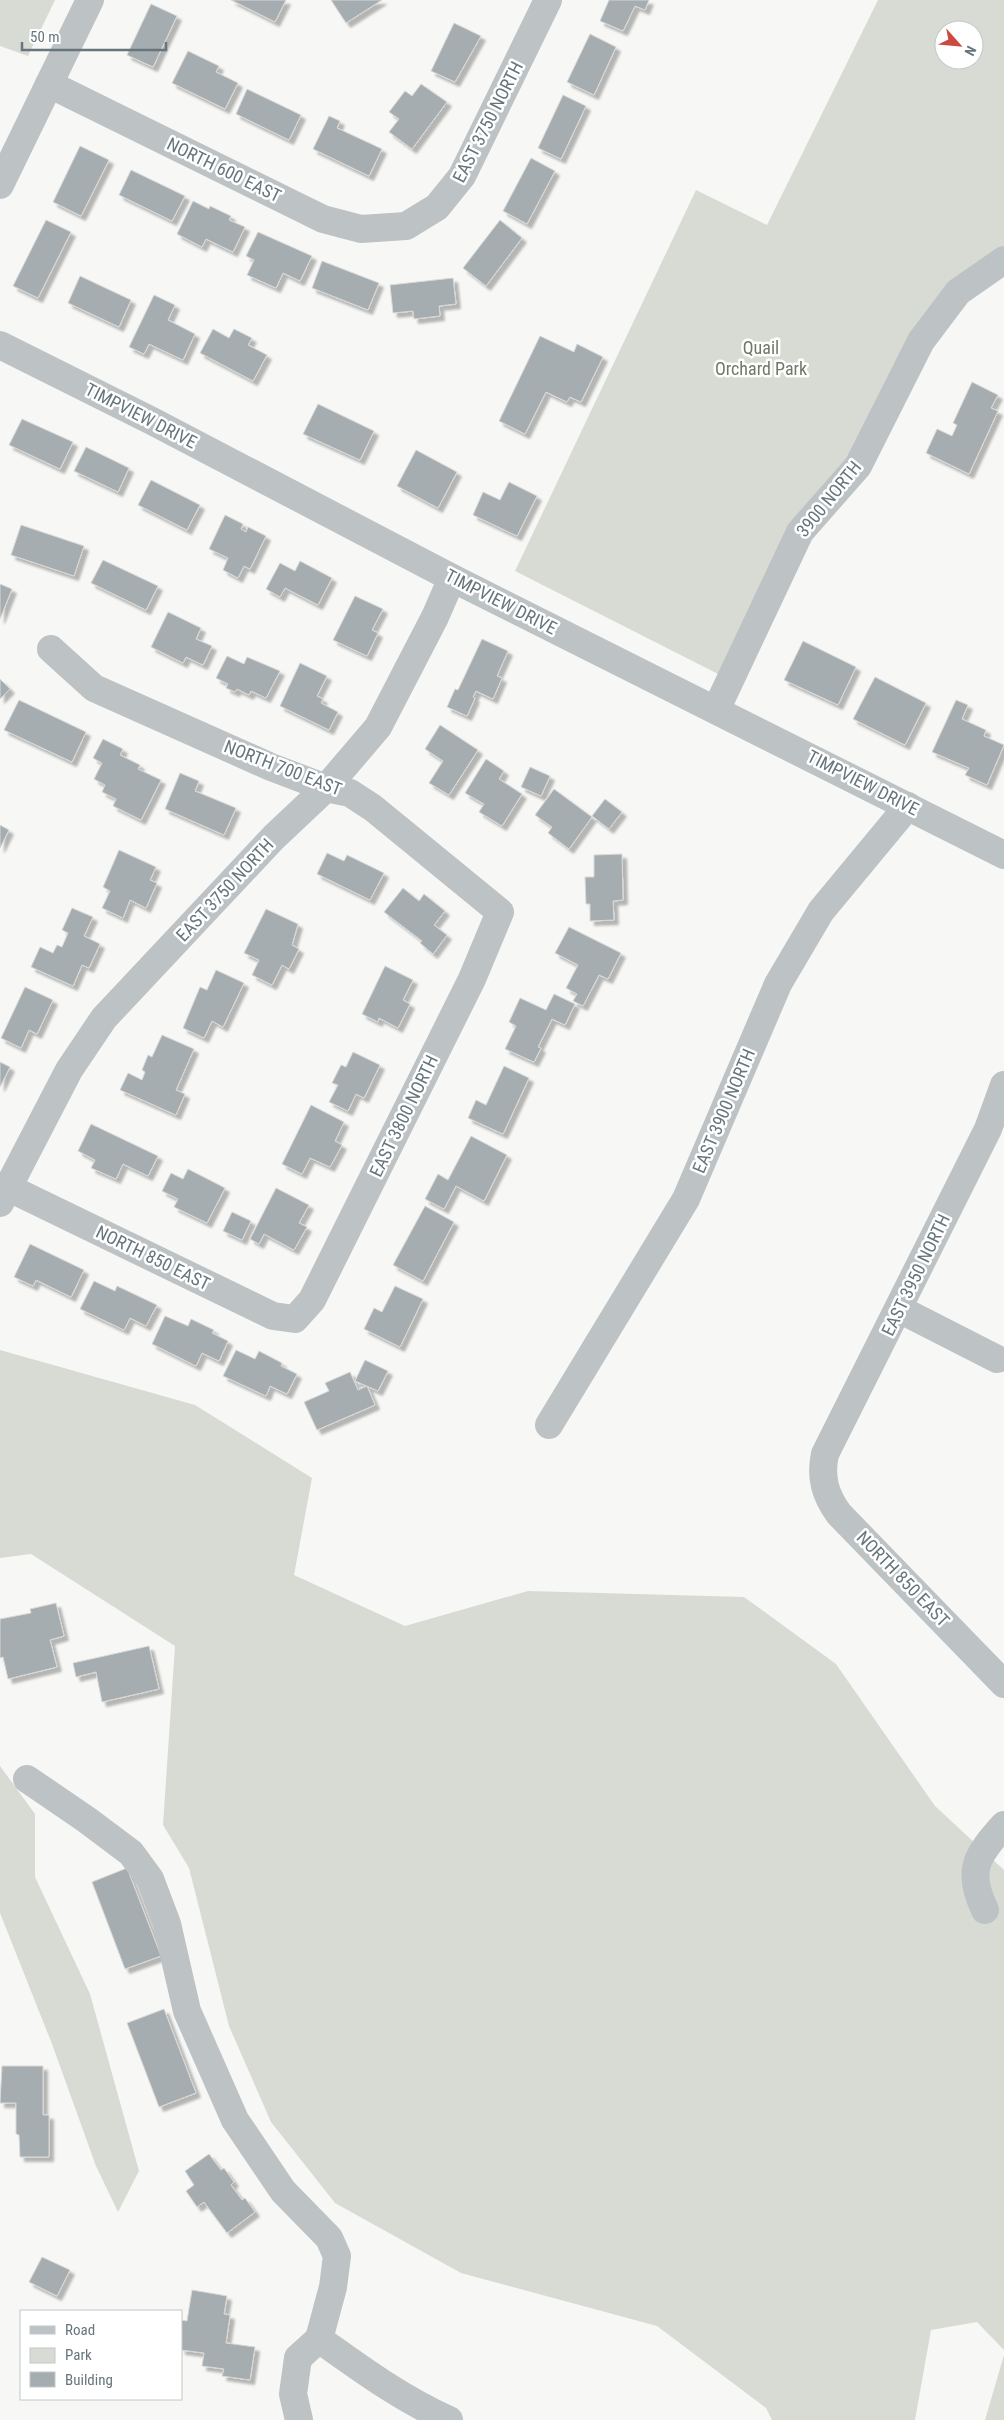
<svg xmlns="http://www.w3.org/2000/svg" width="1004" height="2420" viewBox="0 0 1004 2420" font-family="'Roboto Condensed',sans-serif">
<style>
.green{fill:#d8dbd4;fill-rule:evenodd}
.building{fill:#a5adb1;stroke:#d9d8d7;filter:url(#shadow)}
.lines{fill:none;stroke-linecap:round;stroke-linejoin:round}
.minor{stroke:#bdc2c4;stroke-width:28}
.labels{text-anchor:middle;stroke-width:5;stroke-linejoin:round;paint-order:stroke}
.street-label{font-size:18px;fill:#66767c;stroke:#fff}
.park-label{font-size:18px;fill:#6e7a68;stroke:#fff}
</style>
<defs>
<filter id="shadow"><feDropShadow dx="4.5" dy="4.5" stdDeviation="1" flood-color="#0004"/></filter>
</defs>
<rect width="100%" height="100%" fill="#f7f7f5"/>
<g class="green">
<polygon points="0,0 55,0 28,56 0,46"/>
<path d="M878 0H1004V257L955 290 726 678 515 571 696 190 767 225ZM944 30H974V60H944Z"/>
<polygon points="0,1350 195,1405 312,1478 294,1575 405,1626 528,1591 744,1597 836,1664 935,1806 1004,1870 1004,2350 977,2322 931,2330 915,2420 772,2420 766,2408 657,2326 461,2273 335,2203 271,2122 229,2026 189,1868 163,1825 175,1646 31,1554 0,1558"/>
<polygon points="0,1766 35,1814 35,1877 90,1994 139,2171 118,2212 96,2166 52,2044 0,1913"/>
<polygon points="1004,2355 1004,2420 985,2420"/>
</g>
<g class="building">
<polygon points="231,0 286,0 275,22"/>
<polygon points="331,0 382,0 346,23"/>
<polygon points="609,0 649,0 645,10 635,6 623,31 600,21"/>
<polygon points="151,4 177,16 153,67 127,55"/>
<polygon points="454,23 481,36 455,82 431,71"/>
<polygon points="590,34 616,47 594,95 567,82"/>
<polygon points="188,51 219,66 216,72 238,83 225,109 172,83"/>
<polygon points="421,84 447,102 412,149 389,132 399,119 389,112 405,91 412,96"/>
<polygon points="247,89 301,115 289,140 236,114"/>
<polygon points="563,95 586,106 561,159 538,148"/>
<polygon points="329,116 340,121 337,128 382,149 369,176 313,149"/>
<polygon points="80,146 109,160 81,216 53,202"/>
<polygon points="531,158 555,171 527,224 503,211"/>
<polygon points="131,170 185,196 172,221 119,195"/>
<polygon points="193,201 209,209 210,206 231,216 229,220 245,227 233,252 206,239 202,247 177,234"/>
<polygon points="46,220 71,232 38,298 13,286"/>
<polygon points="500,220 522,238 486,286 463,268"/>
<polygon points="258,232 312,256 300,281 283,273 276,288 247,275 254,260 246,256"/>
<polygon points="322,261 379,283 368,310 312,288"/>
<polygon points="80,276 131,300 119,327 68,303"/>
<polygon points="453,278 456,304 439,306 440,316 414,319 413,311 393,313 390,285"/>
<polygon points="154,295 175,305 168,320 195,334 183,360 149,344 144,354 129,347"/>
<polygon points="213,329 229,338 234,329 252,338 248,345 267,355 253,381 200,353"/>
<polygon points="540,336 574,352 577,344 603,357 581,402 570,397 567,402 546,392 525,434 499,421"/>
<polygon points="972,382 998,395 991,408 998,411 969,474 926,453 937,429 952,436 957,425 953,423"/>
<polygon points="318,404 374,431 360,460 303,434"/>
<polygon points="22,419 73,442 60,469 9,445"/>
<polygon points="86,447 129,468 118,492 74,471"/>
<polygon points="416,450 457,472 438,508 397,486"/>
<polygon points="151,480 200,505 187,530 138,505"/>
<polygon points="509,482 537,496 517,536 473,515 483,492 500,500"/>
<polygon points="225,515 243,524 241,529 246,532 248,527 266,536 250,569 244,566 238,578 223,570 228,558 209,549"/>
<polygon points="21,525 84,546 74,576 11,555"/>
<polygon points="103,560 158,586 146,610 91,583"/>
<polygon points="300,561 332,578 318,605 285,588 280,597 266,589 280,563 295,571"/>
<polygon points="0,584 12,589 0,619"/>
<polygon points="355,596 383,609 372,630 378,633 367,656 333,640"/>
<polygon points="168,612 201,628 196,639 212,646 203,665 186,657 183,663 151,647"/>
<polygon points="482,639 508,651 497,676 502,678 493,699 476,691 473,697 475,698 467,716 447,707 455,689 458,690"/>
<polygon points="803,641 856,667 838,705 784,680"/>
<polygon points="227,656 244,664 247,657 280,671 266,698 251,691 249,695 237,689 235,692 226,688 228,684 216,678"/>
<polygon points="300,663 327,676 317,696 323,699 321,703 338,712 329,730 280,706"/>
<polygon points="875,677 926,703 905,745 853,719"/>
<polygon points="0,679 10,689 0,699"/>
<polygon points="19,700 86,732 72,762 4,730"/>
<polygon points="956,700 968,705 962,719 986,730 984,736 1004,745 987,785 965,775 969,768 932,752"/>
<polygon points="440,725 478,750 449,795 429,783 443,761 425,749"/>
<polygon points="103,739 123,749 120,755 140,765 138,769 161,780 141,820 113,806 116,799 102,792 105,785 94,779 102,763 93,758"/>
<polygon points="486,759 504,771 499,779 522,794 502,826 479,812 484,804 465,793"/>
<polygon points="530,767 550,776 541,796 521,787"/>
<polygon points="180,773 199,781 195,791 236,808 224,835 165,809"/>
<polygon points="554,789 592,817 569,849 548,833 552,827 535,815"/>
<polygon points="605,799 622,812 609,829 592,816"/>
<polygon points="0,825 9,830 0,848"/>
<polygon points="119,850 156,867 150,880 157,883 146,908 130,900 123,918 102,908 110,891 103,887"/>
<polygon points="327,853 344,861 347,855 384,873 370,900 317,874"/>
<polygon points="622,854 623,900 613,901 614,920 590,921 590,904 586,904 585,877 594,877 594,855"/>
<polygon points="403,888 419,901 424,894 445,911 434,925 447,935 433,954 420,943 422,941 384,912"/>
<polygon points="72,908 93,917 84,936 100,944 89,968 82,965 73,986 31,967 40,947 53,953 57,945 62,947 68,933 62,930"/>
<polygon points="266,909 298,924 292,945 299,949 289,969 282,965 272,985 252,975 259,960 244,953"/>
<polygon points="569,927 621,953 608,979 599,975 583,1006 573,1001 577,994 566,988 578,965 555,953"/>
<polygon points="385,966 413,980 403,1000 410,1004 398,1028 379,1018 378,1022 362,1014"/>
<polygon points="216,970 244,983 223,1027 212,1021 204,1038 183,1028 200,987 207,990"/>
<polygon points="25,987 53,1000 37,1034 29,1030 21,1048 1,1038"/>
<polygon points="554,994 575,1004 565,1025 552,1019 538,1047 541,1048 534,1062 505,1049 516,1026 509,1022 520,998 546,1010"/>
<polygon points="162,1035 194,1049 176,1090 185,1094 176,1115 120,1090 128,1073 142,1080 145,1072 142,1070 148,1055 152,1057"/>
<polygon points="353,1052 380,1065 364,1098 356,1094 348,1111 329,1102 338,1085 332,1083 341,1065 346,1067"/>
<polygon points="0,1062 10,1067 0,1087"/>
<polygon points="504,1066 529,1078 503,1134 468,1118 476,1100 486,1105"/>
<polygon points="311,1105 344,1122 335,1141 342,1145 330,1167 310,1158 302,1174 282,1164"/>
<polygon points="91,1124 158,1156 148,1176 123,1164 116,1179 91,1168 95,1160 78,1151"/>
<polygon points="471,1136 507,1155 484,1201 456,1186 444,1209 425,1199 438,1174 448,1180"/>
<polygon points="188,1169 225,1188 207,1223 174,1207 178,1199 162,1191 171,1173 183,1179"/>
<polygon points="276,1188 309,1205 299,1223 307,1227 294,1250 264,1234 259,1244 250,1239"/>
<polygon points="425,1206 454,1222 423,1281 393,1265"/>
<polygon points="232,1212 251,1221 242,1240 223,1231"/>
<polygon points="30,1244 84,1270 71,1297 36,1280 33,1286 14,1277"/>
<polygon points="94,1281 115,1291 117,1286 157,1305 146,1326 130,1318 124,1330 80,1309"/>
<polygon points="395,1286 423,1299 400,1347 364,1329 374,1308 382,1312"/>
<polygon points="165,1316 188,1326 191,1319 214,1330 212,1333 228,1341 219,1361 202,1353 196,1366 152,1344"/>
<polygon points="236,1350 255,1359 259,1351 282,1363 281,1366 297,1374 287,1394 270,1386 266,1396 223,1376"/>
<polygon points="365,1360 388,1371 378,1391 355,1381"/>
<polygon points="350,1372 358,1390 367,1386 375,1405 317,1430 304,1402 329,1391 325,1383"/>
<polygon points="56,1603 64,1636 50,1640 57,1667 8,1679 3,1657 0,1658 0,1619 31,1613 30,1609"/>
<polygon points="149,1646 159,1689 102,1702 96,1672 76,1677 73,1663"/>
<polygon points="127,1868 161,1956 125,1969 92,1882"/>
<polygon points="164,2009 196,2093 159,2107 127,2023"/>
<polygon points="2,2066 43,2066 43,2115 49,2115 49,2157 20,2157 19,2135 16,2134 16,2103 0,2103"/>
<polygon points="209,2154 221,2170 224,2168 234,2182 231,2185 242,2200 245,2198 255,2212 227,2233 204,2202 197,2207 186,2191 194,2185 185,2171"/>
<polygon points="42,2257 70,2270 57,2296 29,2282"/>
<polygon points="192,2290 227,2296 224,2314 230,2315 226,2343 255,2347 250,2380 222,2376 224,2369 202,2366 204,2353 181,2350 181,2320 187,2321"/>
</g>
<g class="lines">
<g class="minor">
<polyline points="49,84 323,219 361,229 406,226 437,207 462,176 548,0"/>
<polyline points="0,185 90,0"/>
<polyline points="0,345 152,421 452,578 1004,855"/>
<polyline points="716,710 800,532 858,466 921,341 958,292 1004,260"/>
<path d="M1004 1085 988 1129 825 1454C820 1477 825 1495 839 1514L1004 1684"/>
<polyline points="9,1188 273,1316 295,1319 312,1300 472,979 500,912 373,808 350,793 326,788 271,767 94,688 51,649"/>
<polyline points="0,1203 69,1070 104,1018 274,837 326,788 378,727 435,617 452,578"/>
<polyline points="899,1309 997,1359"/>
<polyline points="549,1425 686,1199 778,984 821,911 908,806"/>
<polyline points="27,1779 87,1820 131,1853 150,1879 167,1924 187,2011 235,2120 283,2191 329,2238 337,2256 333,2287 319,2339"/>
<path d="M985 1910C966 1871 976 1856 1004 1825"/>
<path d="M319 2339C361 2369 402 2399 449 2420"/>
<polyline points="299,2420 293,2394 298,2358 319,2339"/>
</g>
</g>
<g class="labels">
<g class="street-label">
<text transform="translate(488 122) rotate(-63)" y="6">EAST 3750 NORTH</text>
<text transform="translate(224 170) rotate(26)" y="6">NORTH 600 EAST</text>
<text transform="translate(141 416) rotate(27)" y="6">TIMPVIEW DRIVE</text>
<text transform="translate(829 499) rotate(-51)" y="6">3900 NORTH</text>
<text transform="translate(501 602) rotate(27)" y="6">TIMPVIEW DRIVE</text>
<text transform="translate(283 768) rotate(21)" y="6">NORTH 700 EAST</text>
<text transform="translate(863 783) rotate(27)" y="6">TIMPVIEW DRIVE</text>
<text transform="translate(225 890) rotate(-47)" y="6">EAST 3750 NORTH</text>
<text transform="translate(724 1111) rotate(-67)" y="6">EAST 3900 NORTH</text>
<text transform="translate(404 1116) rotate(-64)" y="6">EAST 3800 NORTH</text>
<text transform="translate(153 1258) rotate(26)" y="6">NORTH 850 EAST</text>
<text transform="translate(916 1275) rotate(-64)" y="6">EAST 3950 NORTH</text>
<text transform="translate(903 1579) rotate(46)" y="6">NORTH 850 EAST</text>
</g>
<g class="park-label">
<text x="761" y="354">Quail<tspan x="761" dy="21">Orchard Park</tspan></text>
</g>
</g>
<rect x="20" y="2310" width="162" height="90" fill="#ffffff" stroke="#c2c8cb"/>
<rect x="30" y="2326" width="25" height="8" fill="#bdc2c4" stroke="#c2c8cb"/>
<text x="65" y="2335" font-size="15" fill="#66767c">Road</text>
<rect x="30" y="2348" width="25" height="15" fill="#d8dbd4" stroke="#c2c8cb"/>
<text x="65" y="2360" font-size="15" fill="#66767c">Park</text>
<rect x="30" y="2372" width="25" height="15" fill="#a5adb1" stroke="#c2c8cb"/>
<text x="65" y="2385" font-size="15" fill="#66767c">Building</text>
<g transform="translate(959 45) rotate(117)"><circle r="24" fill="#ffffff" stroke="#c2c8cb"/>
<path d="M0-4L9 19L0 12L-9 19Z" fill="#cc4a3f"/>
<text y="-8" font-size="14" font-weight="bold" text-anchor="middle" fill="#66767c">N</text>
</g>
<path d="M22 42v8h144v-8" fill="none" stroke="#66767c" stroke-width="2.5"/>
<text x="30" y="42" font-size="15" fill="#66767c" stroke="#ffffff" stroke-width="4" paint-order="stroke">50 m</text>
</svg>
